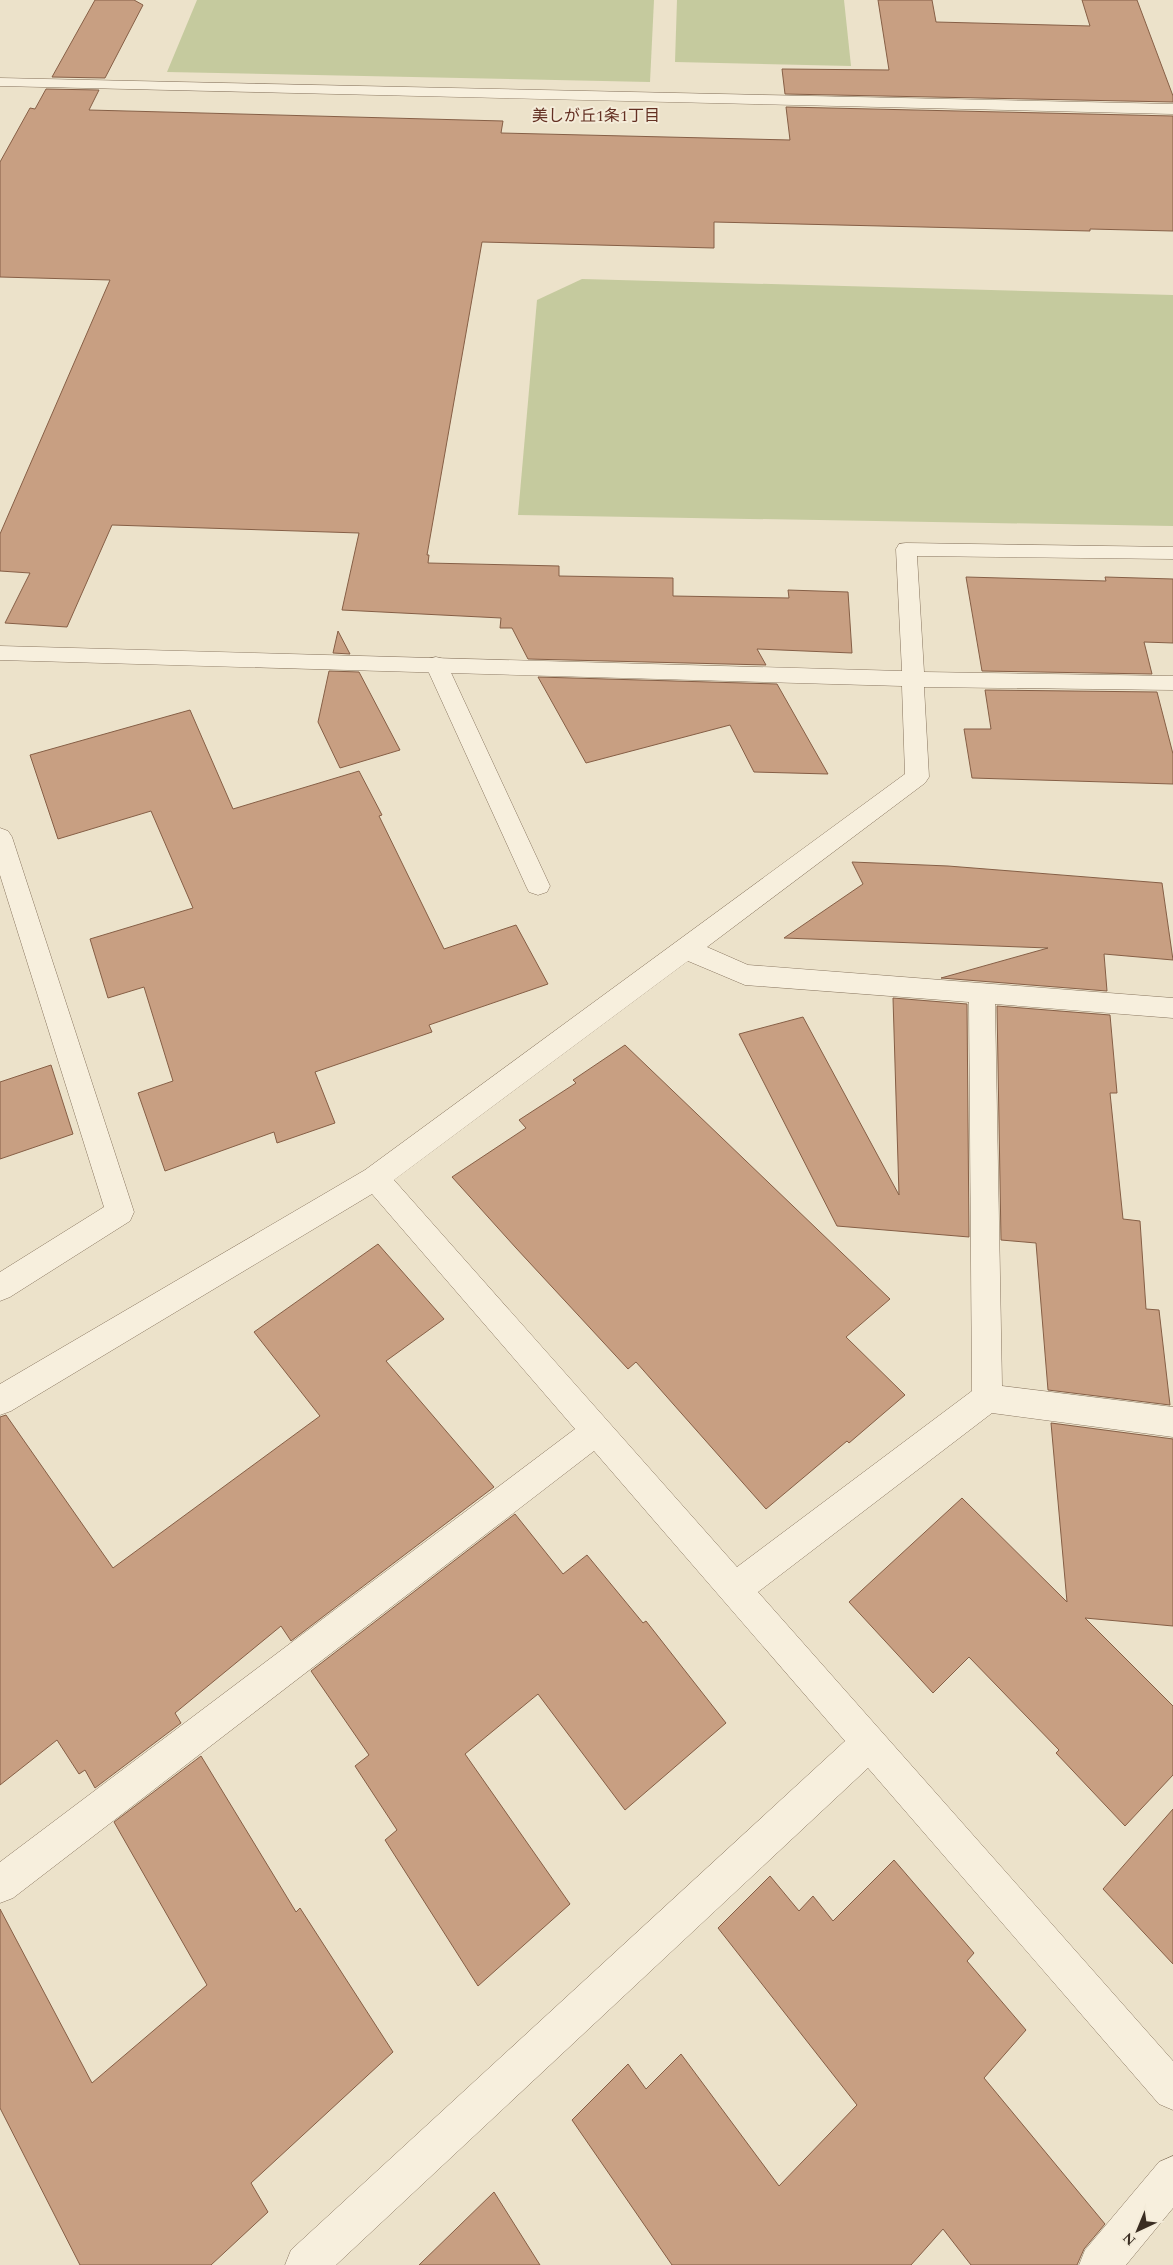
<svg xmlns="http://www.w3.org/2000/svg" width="1173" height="2265" viewBox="0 0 1173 2265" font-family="Spectral,'Noto Sans JP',serif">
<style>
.green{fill:#c5ca9e}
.building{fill:#c89f82;stroke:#865f46}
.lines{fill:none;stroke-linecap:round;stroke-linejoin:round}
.service-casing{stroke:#88755f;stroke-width:1}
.minor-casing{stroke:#88755f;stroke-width:1}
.service{fill:#f7efdd;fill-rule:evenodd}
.minor{fill:#f7efdd;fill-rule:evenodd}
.labels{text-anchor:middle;stroke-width:4;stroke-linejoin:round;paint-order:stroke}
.far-neighbourhood-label{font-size:16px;fill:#643023;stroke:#f4ecd9}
</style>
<rect width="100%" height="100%" fill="#ece2ca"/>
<g class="green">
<polygon points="197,0 654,0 650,82 167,72"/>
<polygon points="677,0 844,0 851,66 675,62"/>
<polygon points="582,279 1173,295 1173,526 518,515 537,300"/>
</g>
<g class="building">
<polygon points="95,0 134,0 143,5 105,78 52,77"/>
<polygon points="878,0 932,0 936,22 1090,26 1082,0 1137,0 1173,96 1173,102 785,94 782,69 889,70"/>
<polygon points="46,89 99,90 89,110 503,121 501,133 790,140 786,107 1173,116 1173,231 1090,229 1090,231 714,222 714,248 482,242 427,555 429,555 428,563 559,566 559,576 673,578 673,596 789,598 788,590 848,592 852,653 757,649 766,665 528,659 512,628 500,628 501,618 342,610 359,533 112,525 67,627 5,623 30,573 0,571 0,534 110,280 0,277 0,162 30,108 35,109"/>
<polygon points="966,577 1106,581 1105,577 1173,579 1173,643 1144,642 1152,674 982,671"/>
<polygon points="338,631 350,654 333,653"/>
<polygon points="329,671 359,672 400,750 340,768 318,722"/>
<polygon points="538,677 777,684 828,774 754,772 730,725 586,763"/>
<polygon points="985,690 1157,692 1173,754 1173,784 972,778 964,729 991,729"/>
<polygon points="190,710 233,809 359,771 382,815 379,816 444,949 516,925 548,984 429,1025 432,1032 315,1072 335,1123 277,1143 274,1132 165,1171 138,1093 173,1081 144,987 108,998 90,939 193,908 151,811 58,839 30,755"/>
<polygon points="852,862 948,866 1162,883 1173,960 1104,954 1107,991 941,978 1048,948 784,938 863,884"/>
<polygon points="893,998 967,1004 969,1237 837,1226 739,1034 803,1017 899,1195"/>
<polygon points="997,1006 1110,1015 1117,1093 1110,1093 1123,1219 1140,1221 1146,1309 1159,1310 1170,1405 1048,1390 1036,1243 1001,1240"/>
<polygon points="625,1045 890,1299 846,1337 905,1395 849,1443 847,1441 766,1509 636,1362 628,1369 516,1248 452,1177 526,1128 519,1120 576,1083 573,1080"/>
<polygon points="51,1065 73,1134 0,1159 0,1082"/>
<polygon points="378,1244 444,1319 386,1361 494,1487 291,1641 281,1626 175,1713 181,1723 95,1788 85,1770 79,1774 57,1740 0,1785 0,1417 6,1415 113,1568 320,1416 254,1332"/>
<polygon points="1051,1423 1173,1439 1173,1626 1085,1618 1173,1706 1173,1775 1125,1826 1056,1753 1059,1750 969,1657 933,1693 849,1602 962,1498 1067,1602"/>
<polygon points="515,1514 563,1574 587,1555 643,1623 646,1621 726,1723 625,1810 538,1694 465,1754 570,1904 478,1986 385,1840 397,1830 355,1766 369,1755 311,1671"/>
<polygon points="201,1756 296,1912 300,1908 393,2052 251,2183 268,2212 211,2265 80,2265 0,2108 0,1909 92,2083 207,1985 114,1822"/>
<polygon points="1173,1809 1173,1964 1103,1889"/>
<polygon points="894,1860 974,1953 967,1961 1026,2030 984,2078 1105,2224 1084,2249 1077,2265 971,2265 943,2229 911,2265 672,2265 572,2120 628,2064 646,2089 681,2054 779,2186 857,2105 718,1928 770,1876 799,1911 813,1896 833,1921"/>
<polygon points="494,2192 540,2265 419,2265"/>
</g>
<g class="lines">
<defs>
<g id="service">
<polygon points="436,657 444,659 447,664 550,886 547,892 538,895 529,892 526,886 425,664 428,659"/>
<polygon points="0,828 8,831 12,837 134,1212 130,1221 10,1297 0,1301 0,1272 104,1207 0,875"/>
</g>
<g id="minor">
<polygon points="0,78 1173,104 1173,114 0,86"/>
<path d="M906 543 1173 547V559L917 556 924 672 1173 676V690L924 687 929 777 925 783 707 947 748 965 1173 998V1018L995 1004 1002 1386 1173 1407V1437L992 1413 758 1592 1173 2061V2110L1159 2104 868 1768 336 2265H285L291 2250 845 1741 594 1451 13 1898 0 1903V1862L575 1429 372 1194 11 1411 0 1415V1384L365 1170 905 774 902 686 0 660V646L902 671 896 549 899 544ZM688 961 745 985 969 1002 972 1391 737 1567 394 1180Z"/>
<polygon points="1173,2156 1173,2208 1126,2265 1079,2265 1085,2250 1159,2162"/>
</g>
</defs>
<use href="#service" class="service-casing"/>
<use href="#minor" class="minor-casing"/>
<use href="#service" class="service"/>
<use href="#minor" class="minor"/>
</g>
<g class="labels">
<g class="far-neighbourhood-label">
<text x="596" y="121">美しが丘1条1丁目</text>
</g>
</g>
<g transform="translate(1138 2230) rotate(224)" stroke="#f4ecd9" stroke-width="4" paint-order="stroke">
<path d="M0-4L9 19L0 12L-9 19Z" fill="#3a2d22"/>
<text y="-8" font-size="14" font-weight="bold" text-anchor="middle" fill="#3a2d22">N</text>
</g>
</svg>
